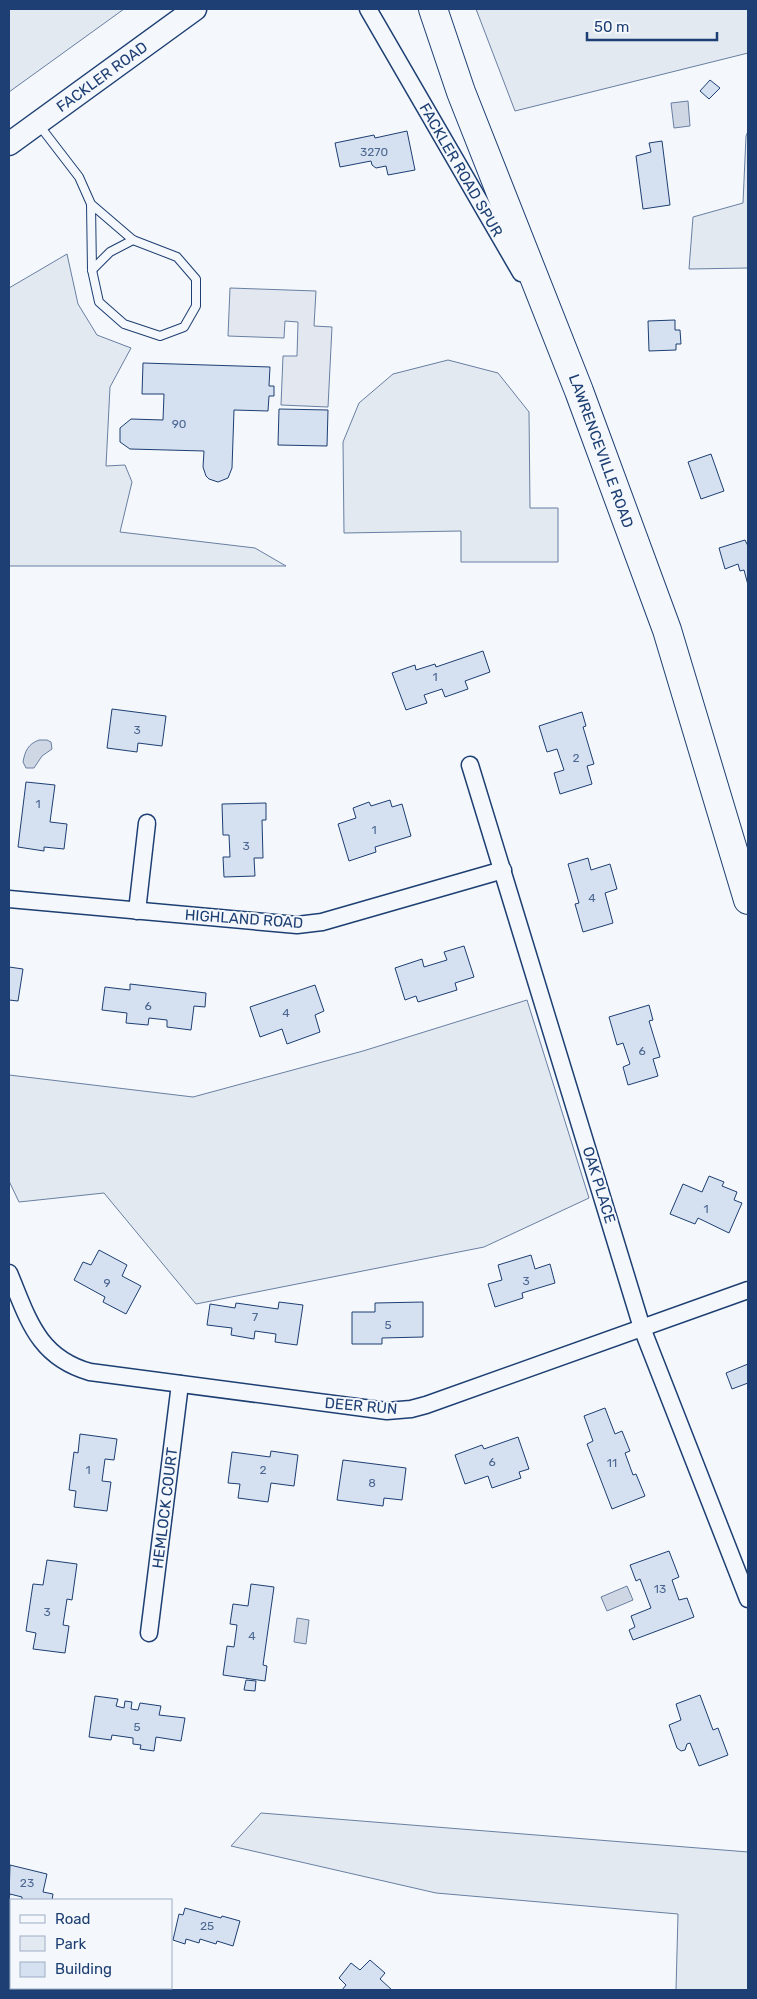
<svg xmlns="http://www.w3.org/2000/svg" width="757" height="1999" viewBox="0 0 757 1999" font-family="Rubik,sans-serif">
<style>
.green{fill:#e3e9f0;stroke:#687fa3}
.parking{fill:#e3e8f0;stroke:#687fa3}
.water{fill:#cfd7e4;stroke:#687fa3}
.building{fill:#d5e0f0;stroke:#1d3f73}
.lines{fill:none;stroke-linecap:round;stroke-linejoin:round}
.lane-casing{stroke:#1d3f73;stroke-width:10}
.street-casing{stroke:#1d3f73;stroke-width:19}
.secondary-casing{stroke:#1d3f73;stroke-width:25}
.highway-casing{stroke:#1d3f73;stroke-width:30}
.lane{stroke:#f4f7fb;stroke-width:8}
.street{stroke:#f4f7fb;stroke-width:16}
.secondary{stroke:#f4f7fb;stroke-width:22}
.highway{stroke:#f4f7fb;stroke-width:28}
.labels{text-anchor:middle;stroke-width:4;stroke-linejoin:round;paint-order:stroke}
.number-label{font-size:12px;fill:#4b6792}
.street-label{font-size:15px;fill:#1d3f73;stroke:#f4f7fb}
</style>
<rect width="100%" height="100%" fill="#f4f7fb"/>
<g class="green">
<polygon points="9,9 124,9 9,92"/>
<polygon points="476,9 748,9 748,53 515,111"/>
<polygon points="748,131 748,268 689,269 693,217 743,203 746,136"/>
<polygon points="67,254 78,304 97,335 131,348 110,387 106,466 125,465 132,482 120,532 255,548 286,566 9,566 9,288"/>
<polygon points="448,360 498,373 529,412 530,508 558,508 558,562 461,562 461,531 344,533 343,442 359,403 393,374"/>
<polygon points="527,1000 589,1198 484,1247 196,1304 104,1193 19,1202 9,1181 9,1075 193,1097 363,1051"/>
<polygon points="261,1813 748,1852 748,1990 676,1990 678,1914 436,1893 231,1846"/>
</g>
<polygon class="parking" points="230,288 316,291 314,326 332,327 328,407 281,405 283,356 297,356 298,322 285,321 284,338 228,336"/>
<g class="water">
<polygon points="688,101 690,126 674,128 671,103"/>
<path d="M39 740H47L51 742 52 749 42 756 34 768H26L23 762C25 751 28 744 39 740Z"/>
<polygon points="627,1586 633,1600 607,1611 601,1597"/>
<polygon points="297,1618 309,1620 306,1644 294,1642"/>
</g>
<g class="building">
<polygon points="710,80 720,88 709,99 700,91"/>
<polygon points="407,131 415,170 388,175 386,166 376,168 372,165 371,161 340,167 335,143 374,135 375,138"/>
<polygon points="662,141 670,205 643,209 636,156 651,152 649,143"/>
<polygon points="675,320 675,330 680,330 681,344 676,344 676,350 649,351 648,321"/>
<polygon points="143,363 270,367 269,386 274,386 274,396 269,396 268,411 234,410 232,468 228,478 218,482 209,479 206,476 203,467 204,451 130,449 120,442 120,428 131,419 163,420 164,394 142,394"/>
<polygon points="279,409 328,410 327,446 278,445"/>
<polygon points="711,454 724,491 701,499 688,462"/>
<polygon points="745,540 748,546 748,585 744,570 740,571 738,564 725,569 719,548"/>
<polygon points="483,651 490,672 465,681 468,689 445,697 442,689 424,695 427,703 406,710 392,673 415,665 416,670 435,664 436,667"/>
<polygon points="112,709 166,716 162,746 138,743 137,752 107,748"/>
<polygon points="582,712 586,726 583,727 594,764 587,766 592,784 560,794 554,773 564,770 557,749 547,752 539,726"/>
<polygon points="26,782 55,785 50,822 67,824 64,849 44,847 44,851 18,847"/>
<polygon points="390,800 392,807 402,804 411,836 375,847 376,852 349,861 338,824 356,818 353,808 369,802 371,806"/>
<polygon points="266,803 266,820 262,820 263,858 254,858 255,876 224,877 223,857 230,857 229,835 223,835 222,804"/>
<polygon points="588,858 591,870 610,864 617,889 605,893 613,923 583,932 575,904 579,903 568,864"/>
<polygon points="464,946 474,977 455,983 457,990 418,1002 416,996 405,1000 395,968 422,959 424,967 447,960 444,952"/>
<polygon points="9,967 23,969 18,1001 9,1000"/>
<polygon points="130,984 206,993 205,1007 194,1006 191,1030 167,1027 167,1020 149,1018 148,1025 126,1023 127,1013 102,1010 105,987 130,990"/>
<polygon points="315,985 324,1011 315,1015 320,1032 287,1044 282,1029 260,1037 250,1007"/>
<polygon points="649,1005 653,1020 649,1021 660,1057 653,1059 658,1076 628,1085 623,1067 630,1064 623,1043 617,1045 609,1017"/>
<polygon points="709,1176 724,1182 722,1186 737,1192 734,1200 742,1203 729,1233 698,1218 695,1224 670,1214 683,1184 702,1192"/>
<polygon points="99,1250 127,1265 122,1276 141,1286 126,1314 103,1302 105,1297 74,1280 83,1262 91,1265"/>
<polygon points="531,1255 535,1269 550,1264 555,1283 522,1293 523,1298 495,1307 488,1284 502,1280 498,1265"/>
<polygon points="279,1302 303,1305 297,1345 275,1342 276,1334 255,1331 254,1339 231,1335 232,1328 207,1325 210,1304 235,1308 236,1303 278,1309"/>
<polygon points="423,1302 423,1337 382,1338 382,1344 352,1344 352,1312 375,1312 375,1303"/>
<polygon points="748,1364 748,1383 732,1389 726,1373"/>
<polygon points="605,1408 615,1434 622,1431 630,1451 625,1453 633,1475 636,1474 645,1496 612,1509 587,1444 593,1441 584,1416"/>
<polygon points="80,1434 117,1439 114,1460 105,1459 102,1481 111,1482 107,1511 74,1507 76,1491 69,1490 74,1452 78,1453"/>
<polygon points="518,1437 529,1469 519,1472 521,1478 492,1488 488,1476 465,1484 455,1455 482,1445 484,1449"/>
<polygon points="271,1451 298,1455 294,1486 271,1483 268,1502 238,1498 240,1484 228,1483 232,1452 270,1457"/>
<polygon points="343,1460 406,1468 402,1500 384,1498 383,1506 337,1500"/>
<polygon points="669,1551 679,1577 672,1580 679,1600 687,1598 694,1617 633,1640 629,1630 635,1627 631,1616 651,1608 640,1579 636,1581 630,1565"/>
<polygon points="47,1560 77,1564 72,1600 67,1599 63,1625 69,1626 65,1653 33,1649 36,1633 26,1631 33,1584 43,1585"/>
<polygon points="251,1584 274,1587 263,1665 267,1666 265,1681 223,1675 227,1646 234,1647 237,1625 230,1624 233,1604 248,1606"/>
<polygon points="246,1680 256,1681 255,1691 244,1690"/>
<polygon points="700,1695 713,1730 718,1728 728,1755 699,1766 690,1743 687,1744 685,1750 681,1751 677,1748 669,1725 681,1720 676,1704"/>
<polygon points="95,1696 118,1699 116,1706 124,1708 125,1701 132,1702 131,1709 138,1710 140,1703 161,1706 159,1715 185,1718 181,1741 156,1737 154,1751 140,1749 141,1745 133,1744 133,1738 112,1735 111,1740 89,1737"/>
<polygon points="10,1865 47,1874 43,1892 53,1894 52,1900 22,1900 22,1897 10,1894 9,1899"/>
<polygon points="185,1908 221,1918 222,1916 240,1921 233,1946 217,1941 216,1944 200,1939 199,1943 186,1939 185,1944 173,1940 179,1914 183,1915"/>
<polygon points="370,1960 385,1973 380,1979 392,1990 342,1990 346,1985 339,1978 351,1963 360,1970"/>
</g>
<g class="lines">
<defs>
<g id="lane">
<polyline points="39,125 79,177 91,204 133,240 177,257 196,279 196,306 184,327 160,336 124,324 99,302 92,270 91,204"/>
<polyline points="92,270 110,252 133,240"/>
</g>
<g id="street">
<polyline points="368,9 521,273"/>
<polyline points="470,765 642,1328 748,1599"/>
<polyline points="9,899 297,925 322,922 503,870"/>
<polyline points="137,911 147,823"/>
<path d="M9 1273C28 1318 37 1357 90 1372L387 1411 411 1409 426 1405 748 1290"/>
<polyline points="149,1633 180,1384"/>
</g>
<polyline id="secondary" points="9,144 195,9"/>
<polyline id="highway" points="433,9 461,92 579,391 667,630 748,900"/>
</defs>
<use href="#lane" class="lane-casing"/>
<use href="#street" class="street-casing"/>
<use href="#secondary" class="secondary-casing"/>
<use href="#highway" class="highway-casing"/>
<use href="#lane" class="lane"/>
<use href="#street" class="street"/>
<use href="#secondary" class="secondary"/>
<use href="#highway" class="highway"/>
</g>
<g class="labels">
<g class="number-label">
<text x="374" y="156">3270</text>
<text x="179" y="428">90</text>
<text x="435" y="681">1</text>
<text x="137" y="734">3</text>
<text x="576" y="762">2</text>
<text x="38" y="808">1</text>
<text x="374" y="834">1</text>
<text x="246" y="850">3</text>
<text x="592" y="902">4</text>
<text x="148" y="1010">6</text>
<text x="286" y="1017">4</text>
<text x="642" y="1055">6</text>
<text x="706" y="1213">1</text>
<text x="526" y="1285">3</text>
<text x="107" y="1287">9</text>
<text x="255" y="1321">7</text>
<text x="388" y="1329">5</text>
<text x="492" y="1466">6</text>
<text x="612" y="1467">11</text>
<text x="88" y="1474">1</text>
<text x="263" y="1474">2</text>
<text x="372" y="1487">8</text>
<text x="660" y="1593">13</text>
<text x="47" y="1616">3</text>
<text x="252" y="1640">4</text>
<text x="137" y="1731">5</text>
<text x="27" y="1887">23</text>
<text x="207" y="1930">25</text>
</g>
<g class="street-label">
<text transform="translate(102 77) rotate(-36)" y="5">FACKLER ROAD</text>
<text transform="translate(461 170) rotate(60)" y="5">FACKLER ROAD SPUR</text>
<text transform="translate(601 451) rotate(70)" y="5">LAWRENCEVILLE ROAD</text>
<text transform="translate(244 919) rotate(4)" y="5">HIGHLAND ROAD</text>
<text transform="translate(599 1185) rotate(73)" y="5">OAK PLACE</text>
<text transform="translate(361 1406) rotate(5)" y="5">DEER RUN</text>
<text transform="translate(165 1508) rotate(-83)" y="5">HEMLOCK COURT</text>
</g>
</g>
<rect width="757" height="1999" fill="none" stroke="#1d3f73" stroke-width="20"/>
<rect x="10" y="1899" width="162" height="90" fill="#f4f7fb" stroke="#9eadc5"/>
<rect x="20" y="1915" width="25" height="8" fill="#f4f7fb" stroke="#9eadc5"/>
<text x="55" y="1924" font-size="15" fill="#1d3f73">Road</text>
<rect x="20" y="1936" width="25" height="15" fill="#e3e9f0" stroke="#9eadc5"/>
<text x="55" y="1949" font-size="15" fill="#1d3f73">Park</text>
<rect x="20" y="1962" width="25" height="15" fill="#d5e0f0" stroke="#9eadc5"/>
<text x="55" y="1974" font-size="15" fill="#1d3f73">Building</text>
<path d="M587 32v8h130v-8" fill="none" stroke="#1d3f73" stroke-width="2.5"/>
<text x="594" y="32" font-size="15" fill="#1d3f73" stroke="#f4f7fb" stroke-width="4" paint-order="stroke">50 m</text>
</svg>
